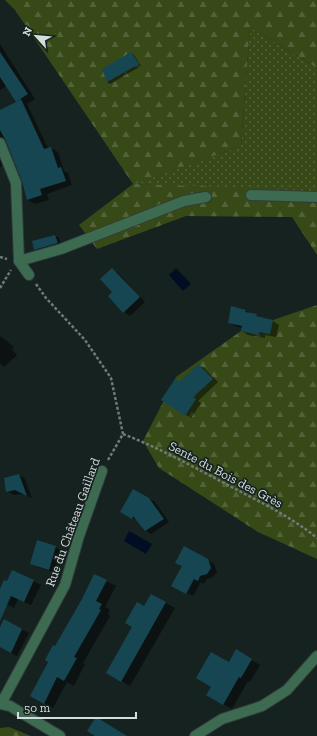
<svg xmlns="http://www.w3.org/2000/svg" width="317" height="736" viewBox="0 0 317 736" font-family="'Zilla Slab',serif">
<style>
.grass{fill:url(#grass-dots)}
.forest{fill:url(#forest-firs)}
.water{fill:#000d23}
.shadow{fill:#0007}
.building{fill:#174653}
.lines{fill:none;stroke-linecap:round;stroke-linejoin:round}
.minor-casing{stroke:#313c3a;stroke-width:12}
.path{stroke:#707a78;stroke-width:2.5;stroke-dasharray:3 2;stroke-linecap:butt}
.minor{stroke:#3c6b51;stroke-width:10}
.labels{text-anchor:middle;stroke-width:3.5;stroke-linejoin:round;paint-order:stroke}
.street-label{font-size:13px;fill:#d5dddc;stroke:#162220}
</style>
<defs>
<pattern id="grass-dots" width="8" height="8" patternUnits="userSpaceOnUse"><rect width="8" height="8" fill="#374917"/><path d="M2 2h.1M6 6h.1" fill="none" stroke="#536338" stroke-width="1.8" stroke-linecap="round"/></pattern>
<pattern id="forest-firs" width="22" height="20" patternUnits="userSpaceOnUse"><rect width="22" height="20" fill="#374917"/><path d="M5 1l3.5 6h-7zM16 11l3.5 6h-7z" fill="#536338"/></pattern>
</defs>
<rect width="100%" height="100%" fill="#162220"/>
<polygon class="grass" points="250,27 317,68 317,195 134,184 241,146"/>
<g class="forest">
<polygon points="5,0 317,0 317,68 250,27 241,146 135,184 253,188 317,195 317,255 292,217 186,216 97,249 79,225 133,184 15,10"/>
<polygon points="317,305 317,559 258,532 159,468 143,441 176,377 241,331"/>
<polygon points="9,727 31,736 0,736 0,728"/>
</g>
<g class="water">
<polygon points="176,268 191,284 183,291 169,275"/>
<polygon points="129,531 152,544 146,554 124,541"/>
</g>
<g class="shadow">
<polygon points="0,44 35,99 27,104 48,148 51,148 58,152 64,171 68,173 72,185 47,194 49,200 35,204 28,200 23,180 7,140 2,143 7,164 0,167 0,111 18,102 7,86 0,90"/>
<polygon points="131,53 134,55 141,66 110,84 107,82"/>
<polygon points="55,236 59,238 61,245 38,251 35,249 33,242"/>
<polygon points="112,269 118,273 145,302 130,316 124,312 109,296 113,292"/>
<polygon points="245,311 263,319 273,321 279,325 276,337 265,335 265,338 248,335 242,331 242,328 235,326 229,322"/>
<polygon points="0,336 14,347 12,349 17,355 4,367 0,364"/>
<polygon points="198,365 204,368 218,382 198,401 201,403 191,418 186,415"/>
<polygon points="19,475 25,479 32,498 23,494 14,495 7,491"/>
<polygon points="133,490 155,502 169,522 151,534 145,530 139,521 121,512"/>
<polygon points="55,547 62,551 56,573 38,567 31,564"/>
<polygon points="184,548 214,564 217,572 213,577 207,579 204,584 201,582 193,596 173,585 183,566"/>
<polygon points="13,571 41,585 31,605 18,599 14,608 0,601 0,591 7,582"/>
<polygon points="106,581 116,586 105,607 110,610 108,614 110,616 83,663 85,664 74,686 67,682 53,708 31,696 55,647"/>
<polygon points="151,595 175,608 130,686 107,673"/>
<polygon points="4,621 29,633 17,656 0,647 0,629"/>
<polygon points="236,651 260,665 250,682 248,681 232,709 207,695"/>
</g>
<g class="building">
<polygon points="0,52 28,94 17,101 21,99 44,149 51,147 58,168 61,167 66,181 40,189 42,195 27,200 22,181 6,141 0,130 0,110 16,102 0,77"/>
<polygon points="131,52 139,64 107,82 102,69"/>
<polygon points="55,235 58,243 34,250 32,241"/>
<polygon points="112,268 140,297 123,313 108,296 112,292 100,279"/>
<polygon points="231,306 246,310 245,312 257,314 256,316 273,320 270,334 259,332 258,335 241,331 242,326 228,323"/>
<polygon points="198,364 213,379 193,397 196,399 185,416 161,400 175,379 179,382"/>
<polygon points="19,474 27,496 15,490 6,492 4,478"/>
<polygon points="133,489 149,498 164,519 145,531 133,516 132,519 120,512"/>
<polygon points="37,540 56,546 49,570 30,564"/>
<polygon points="184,546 208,559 211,568 207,574 200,576 198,581 194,579 186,594 171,586 182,566 175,563"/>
<polygon points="12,570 34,580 24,602 11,596 0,621 0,589 4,580 7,581"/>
<polygon points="94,574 107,580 96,601 102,604 99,609 101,610 74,657 77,658 64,681 57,677 44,704 30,696 48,662 45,660 53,645 55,646 82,599"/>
<polygon points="151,594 166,602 121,682 106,673 132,627 125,623 137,602 144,606"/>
<polygon points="4,619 22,629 11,653 0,647 0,627"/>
<polygon points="236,649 252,659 241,678 239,677 223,705 206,695 211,687 196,678 211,652 229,662"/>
<polygon points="96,717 127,736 95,736 87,731"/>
</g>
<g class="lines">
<defs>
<g id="minor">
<polyline points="0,143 16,183 19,261 29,275"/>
<polyline points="251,195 317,197"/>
<polyline points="19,261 61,249 184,201 206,197"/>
<polyline points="0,704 10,706 60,736"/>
<polyline points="1,704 65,585 79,536 102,471"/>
<polyline points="195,736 222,719 262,706 287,690 317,656"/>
</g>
</defs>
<use href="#minor" class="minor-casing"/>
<g class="path">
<polyline points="0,257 7,259"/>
<polyline points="36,284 46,298 85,340 111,378 123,434"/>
<polyline points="0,288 11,270"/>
<path d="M123 434C157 447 190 465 222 482 254 499 289 515 317 538"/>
<polyline points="108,460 123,434"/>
</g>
<use href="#minor" class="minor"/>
</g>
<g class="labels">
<g class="street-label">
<text transform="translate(226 474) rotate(28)" y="5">Sente du Bois des Grès</text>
<text transform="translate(72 522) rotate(-70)" y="5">Rue du Château Gaillard</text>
</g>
</g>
<g transform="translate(36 36) rotate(297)" stroke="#162220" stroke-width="3" paint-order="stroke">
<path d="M0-3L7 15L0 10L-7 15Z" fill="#d5dddc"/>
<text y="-6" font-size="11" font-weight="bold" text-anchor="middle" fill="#d5dddc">N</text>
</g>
<path d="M18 712v6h118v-6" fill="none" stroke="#d5dddc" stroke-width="2"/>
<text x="24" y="712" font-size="12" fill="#d5dddc" stroke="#162220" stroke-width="3" paint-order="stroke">50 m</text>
</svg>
